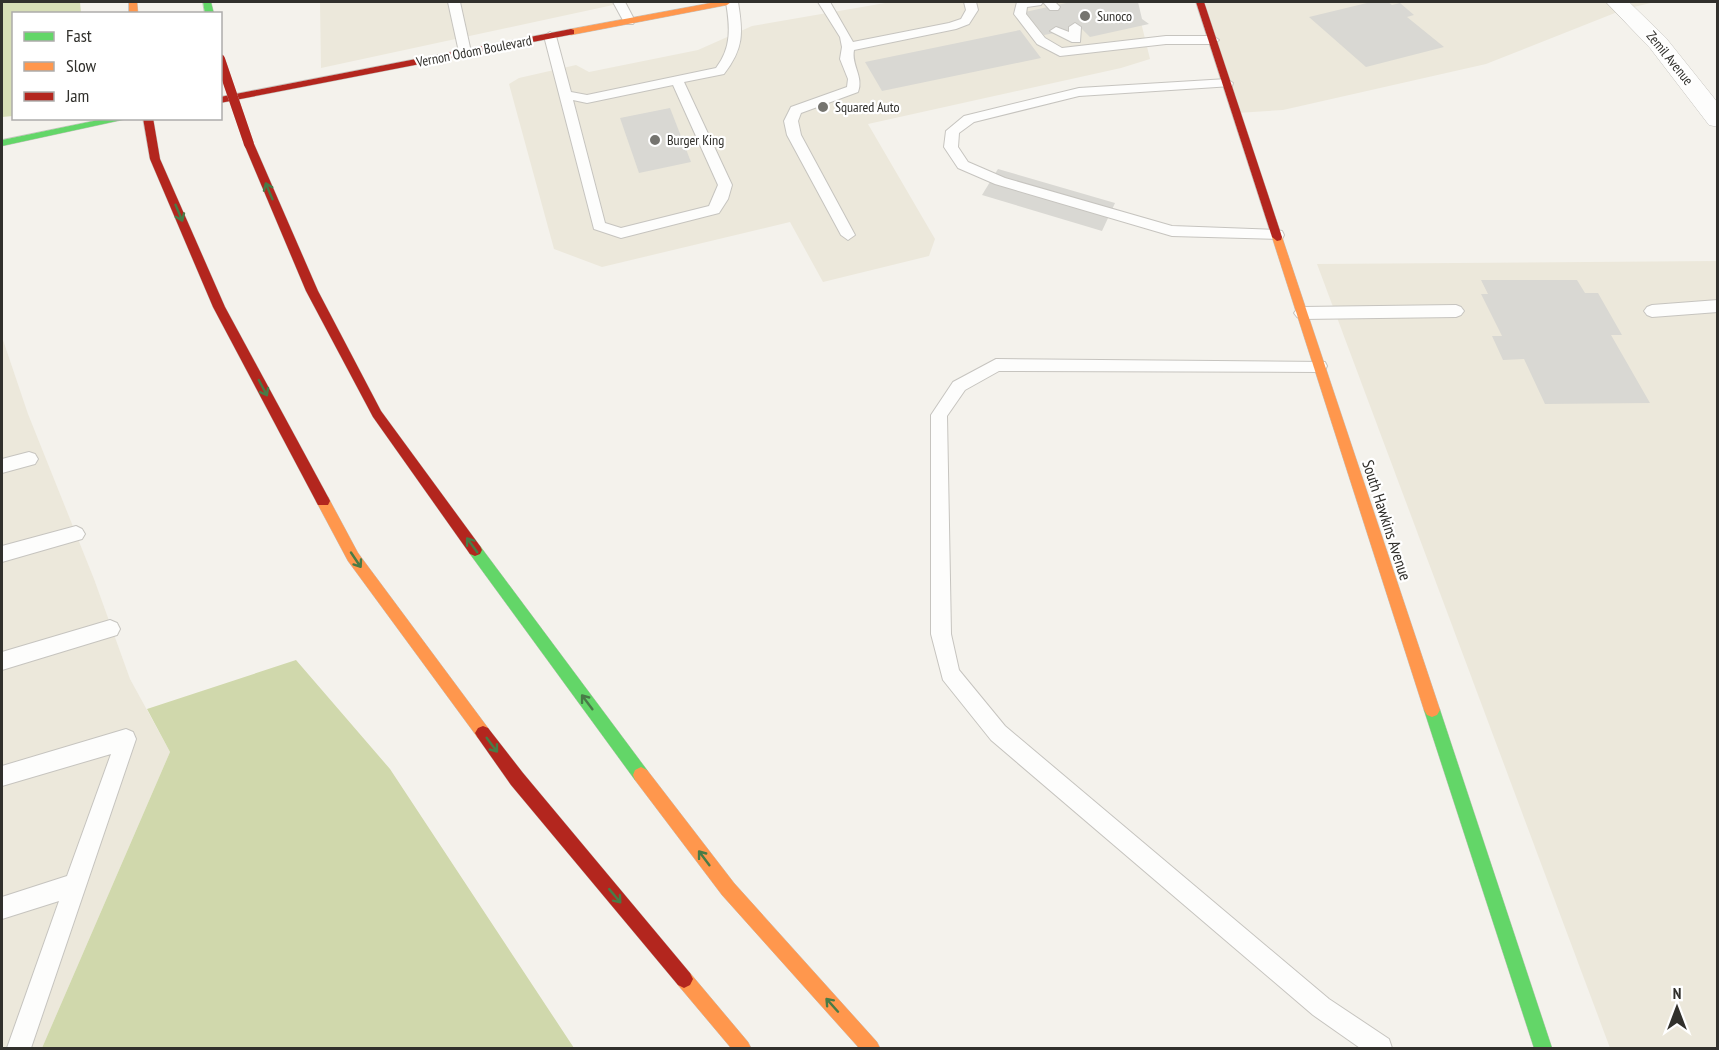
<svg xmlns="http://www.w3.org/2000/svg" width="1719" height="1050" viewBox="0 0 1719 1050" font-family="'PT Sans Narrow',sans-serif">
<style>
.built{fill:#ece8db}
.green{fill:#d7deb6}
.forest{fill:#d0d8ac}
.building{fill:#d9d8d3}
.lines{fill:none;stroke-linecap:round;stroke-linejoin:round}
.lane-casing{stroke:#c6c4bf;stroke-width:2}
.street-casing{stroke:#c6c4bf;stroke-width:1}
.fast-casing{stroke:#c6c4bf;stroke-width:1}
.slow-casing{stroke:#c6c4bf;stroke-width:1}
.jam-casing{stroke:#c6c4bf;stroke-width:1}
.lane{fill:#fdfdfc;fill-rule:evenodd}
.street{fill:#fdfdfc;fill-rule:evenodd}
.fast{fill:#63d668;fill-rule:evenodd}
.slow{fill:#ff974d;fill-rule:evenodd}
.jam{fill:#b3261e;fill-rule:evenodd}
.jam-bridge-casing{stroke:#cecdca;stroke-width:10;stroke-linecap:butt}
.jam-bridge{stroke:#b3261e;stroke-width:10}
.oneway{stroke:#487b47}
.poi-dot{fill:#75746f;stroke:#fff;stroke-width:2}
.labels{text-anchor:middle;stroke-width:4.5;stroke-linejoin:round;paint-order:stroke}
.far-poi-label{font-size:14px;fill:#31302c;stroke:#fff;text-anchor:start}
.far-street-label{font-size:14px;fill:#31302c;stroke:#fff}
.street-label{font-size:16px;fill:#31302c;stroke:#fff}
</style>
<rect width="100%" height="100%" fill="#f4f2ec"/>
<g class="built">
<polygon points="320,2 627,2 321,68"/>
<polygon points="891,2 1136,2 1150,59 1121,68 868,124 935,239 929,256 823,282 790,222 602,267 554,249 509,84 519,78 576,65 589,72 698,50 752,26"/>
<polygon points="1200,2 1655,2 1625,9 1486,64 1283,110 1237,113"/>
<polygon points="1717,261 1717,1048 1610,1048 1317,264"/>
<polygon points="2,337 28,414 94,579 130,679 170,752 42,1048 2,1048"/>
</g>
<polygon class="green" points="2,2 80,2 81,13 14,14 13,116 2,117"/>
<polygon class="forest" points="296,660 390,769 574,1048 42,1048 170,752 147,709"/>
<g class="building">
<polygon points="1071,2 1138,2 1142,19 1149,24 1090,37 1081,28 1044,35 1025,12"/>
<polygon points="1371,2 1388,2 1392,5 1400,3 1414,15 1407,17 1444,47 1366,67 1309,17"/>
<polygon points="1020,30 1041,58 882,91 865,62"/>
<polygon points="670,108 691,162 639,173 620,118"/>
<polygon points="998,169 1115,203 1102,231 982,195"/>
<polygon points="1481,280 1577,280 1585,293 1598,293 1622,335 1611,335 1650,403 1545,404 1524,359 1503,360 1492,336 1502,336 1481,294 1488,294"/>
</g>
<g class="lines">
<defs>
<g id="lane">
<polygon points="448,2 460,2 471,52 469,55 461,55 459,52"/>
<polygon points="613,2 625,2 635,21 633,24 625,24"/>
<path d="M726 2H738C743 33 744 48 724 74L684 82 732 185 728 199 719 213 621 238 594 229 544 36 550 32 556 36 571 92 587 95 716 68C732 47 730 27 726 2ZM673 85 718 185 709 206 621 228 605 223 573 100 587 103Z"/>
<path d="M818 2H830L853 42 949 23 961 19 966 10 964 2H976L978 10 969 24 956 29 854 50C851 65 864 77 858 92L801 113 798 121 801 135 855 235 848 240 841 235 787 135 784 121 791 107 847 87 848 79 840 59 842 47 840 37Z"/>
<polygon points="1017,2 1043,2 1041,5 1027,7 1026,14 1045,38 1062,48 1166,36 1213,36 1219,40 1213,44 1166,44 1060,56 1037,44 1014,14"/>
<polygon points="1043,2 1055,2 1060,7 1058,10 1050,10"/>
<polygon points="1075,23 1081,27 1080,42 1072,42 1050,31 1056,27 1069,32 1069,27"/>
<polygon points="1227,79 1233,83 1232,86 1079,96 974,122 959,133 958,147 968,162 1005,178 1172,226 1277,230 1282,231 1284,235 1282,239 1172,236 995,184 958,168 944,147 946,131 964,116 1079,88"/>
<polygon points="1718,300 1718,312 1652,317 1647,315 1644,311 1647,307 1652,305"/>
<polygon points="1456,305 1461,307 1464,311 1461,315 1456,317 1302,319 1297,317 1294,313 1297,309 1302,307"/>
<polygon points="996,359 1325,362 1327,366 1325,370 1319,372 999,371 965,390 947,416 951,634 959,670 1005,726 1329,999 1389,1039 1392,1048 1360,1048 1313,1015 991,740 943,680 931,634 931,415 953,382"/>
<polygon points="29,452 35,454 38,459 35,464 2,473 2,459"/>
<polygon points="76,526 82,529 85,534 82,539 2,562 2,546"/>
<polygon points="110,620 117,623 120,629 117,635 2,670 2,652"/>
<polygon points="126,729 133,732 136,739 31,1048 7,1048 59,901 2,919 2,897 67,876 111,754 2,786 2,766"/>
</g>
<polygon id="street" points="1606,2 1629,2 1666,38 1718,103 1718,127 1709,125 1650,48"/>
<g id="fast">
<polygon points="203,2 211,2 214,14 205,14"/>
<polygon points="108,118 131,118 2,146 2,140"/>
<polygon points="475,544 480,546 647,770 649,775 647,780 641,783 635,780 470,554 468,550 470,546"/>
<polygon points="1432,703 1437,705 1440,710 1552,1048 1534,1048 1424,710 1427,705"/>
</g>
<g id="slow">
<polygon points="129,2 137,2 138,14 129,14"/>
<polygon points="716,2 731,2 727,5 571,35 566,32 571,29"/>
<polygon points="1277,233 1282,237 1440,710 1437,715 1432,717 1427,715 1424,710 1272,237"/>
<polygon points="323,495 328,497 358,553 488,728 491,733 488,738 483,740 478,738 348,561 316,501 318,497"/>
<polygon points="641,767 647,770 734,883 877,1042 880,1048 859,1048 722,895 635,780 633,775 635,770"/>
<polygon points="684,970 690,973 748,1042 751,1048 731,1048 678,985 675,979 678,973"/>
</g>
<g id="jam">
<polygon points="1196,2 1204,2 1282,237 1281,240 1277,241 1272,237"/>
<polygon points="571,29 574,30 574,34 220,103 220,97"/>
<polygon points="143,118 153,118 160,159 225,307 328,497 330,501 328,505 318,505 213,307 150,159"/>
<polygon points="249,141 254,144 318,291 381,411 480,546 482,550 480,554 475,556 470,554 373,417 306,291 244,144"/>
<polygon points="483,726 488,728 523,773 690,973 693,979 690,985 684,988 678,985 511,785 478,738 475,733 478,728"/>
</g>
</defs>
<use href="#lane" class="lane-casing"/>
<use href="#street" class="street-casing"/>
<use href="#fast" class="fast-casing"/>
<use href="#slow" class="slow-casing"/>
<use href="#jam" class="jam-casing"/>
<use href="#lane" class="lane"/>
<use href="#street" class="street"/>
<use href="#fast" class="fast"/>
<use href="#slow" class="slow"/>
<use href="#jam" class="jam"/>
<defs>
<polyline id="jam-bridge" points="220,59 249,144"/>
</defs>
<use href="#jam-bridge" class="jam-bridge-casing"/>
<use href="#jam-bridge" class="jam-bridge"/>
</g>
<defs><path id="oneway-shaft" d="M-6 0H5M1.5-3L5.5 0L1.5 3" fill="none" stroke-width="1.6" stroke-linecap="round" stroke-linejoin="round" transform="scale(1.5)"/></defs>
<g class="oneway">
<use href="#oneway-shaft" transform="translate(269 191) rotate(-113)"/>
<use href="#oneway-shaft" transform="translate(179 213) rotate(67)"/>
<use href="#oneway-shaft" transform="translate(263 388) rotate(62)"/>
<use href="#oneway-shaft" transform="translate(472 545) rotate(-126)"/>
<use href="#oneway-shaft" transform="translate(356 560) rotate(56)"/>
<use href="#oneway-shaft" transform="translate(587 702) rotate(-127)"/>
<use href="#oneway-shaft" transform="translate(492 745) rotate(53)"/>
<use href="#oneway-shaft" transform="translate(704 858) rotate(-127)"/>
<use href="#oneway-shaft" transform="translate(615 896) rotate(50)"/>
<use href="#oneway-shaft" transform="translate(832 1005) rotate(-132)"/>
</g>
<g class="poi-dot">
<circle cx="1085" cy="16" r="6"/>
<circle cx="823" cy="107" r="6"/>
<circle cx="655" cy="140" r="6"/>
</g>
<g class="labels">
<g class="far-poi-label">
<text x="1097" y="21">Sunoco</text>
<text x="835" y="112">Squared Auto</text>
<text x="667" y="145">Burger King</text>
</g>
<g class="far-street-label">
<text transform="translate(474 51) rotate(-11)" y="5">Vernon Odom Boulevard</text>
<text transform="translate(1670 58) rotate(51)" y="5">Zemil Avenue</text>
</g>
<g class="street-label">
<text transform="translate(1387 520) rotate(72)" y="6">South Hawkins Avenue</text>
</g>
</g>
<rect width="1719" height="1050" fill="none" stroke="#31302c" stroke-width="6"/>
<rect x="12" y="12" width="210" height="108" fill="#ffffff" stroke="#adacab" stroke-width="1.5"/>
<rect x="24" y="32" width="30" height="9" fill="#63d668" stroke="#adacab" stroke-width="1.5"/>
<text x="66" y="42" font-size="18" fill="#31302c">Fast</text>
<rect x="24" y="62" width="30" height="9" fill="#ff974d" stroke="#adacab" stroke-width="1.5"/>
<text x="66" y="72" font-size="18" fill="#31302c">Slow</text>
<rect x="24" y="92" width="30" height="9" fill="#b3261e" stroke="#adacab" stroke-width="1.5"/>
<text x="66" y="102" font-size="18" fill="#31302c">Jam</text>
<g transform="translate(1677 1008)" stroke="#ffffff" stroke-width="4.5" paint-order="stroke">
<path d="M0-4.5L10 22L0 15L-10 22Z" fill="#31302c"/>
<text y="-9" font-size="16" font-weight="bold" text-anchor="middle" fill="#31302c">N</text>
</g>
</svg>
